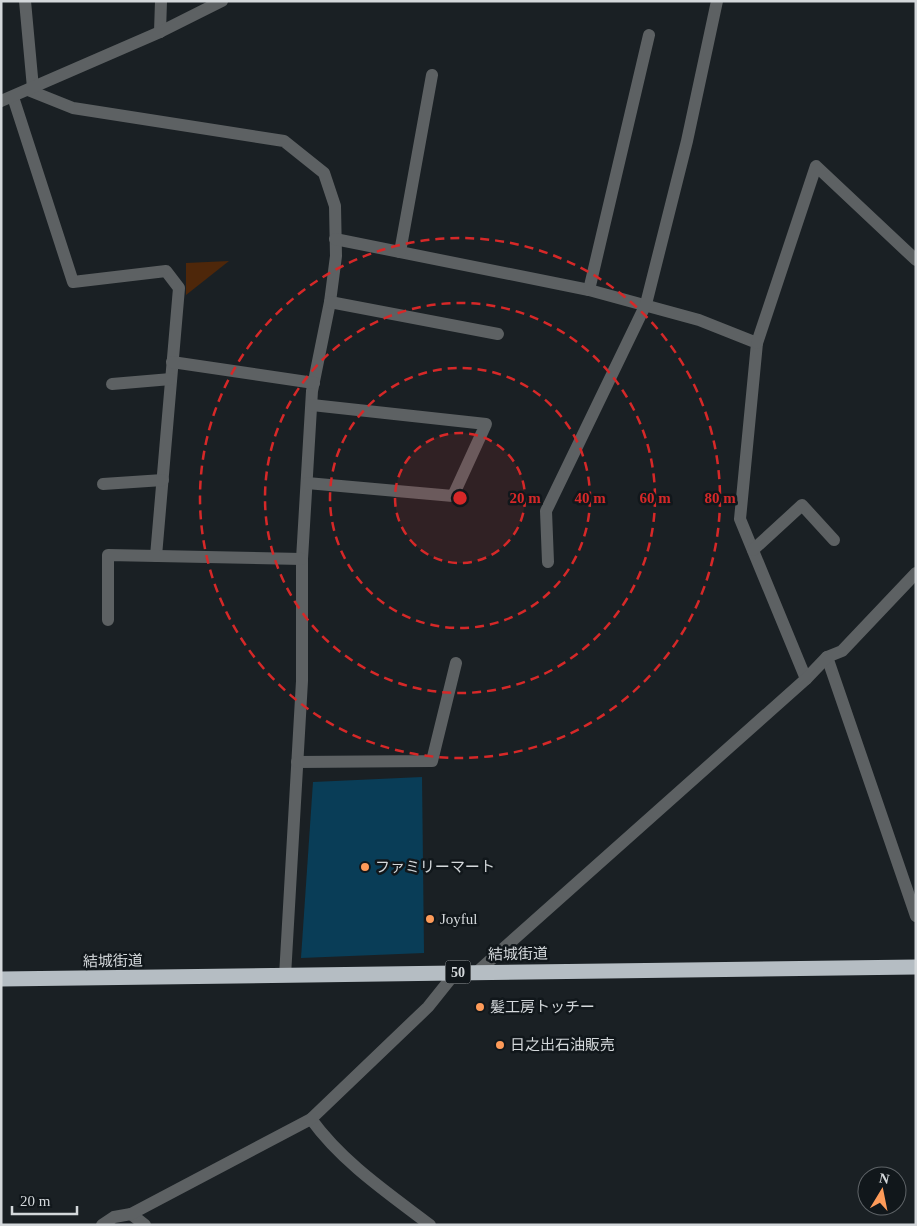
<svg xmlns="http://www.w3.org/2000/svg" width="917" height="1226" viewBox="0 0 917 1226" font-family="'Times New Roman','Noto Sans JP',serif">
<style>
.green{fill:#4e270a}
.building{fill:#093d57}
.lines{fill:none;stroke-linecap:round;stroke-linejoin:round}
.minor{stroke:#5d6163;stroke-width:12}
.highway{stroke:#b5bdc3;stroke-width:15}
.ring{fill:none;stroke:#d62828;stroke-width:2.5;stroke-dasharray:9 6}
.poi-dot{fill:#fe9b59;stroke:#11171b;stroke-width:2}
.labels{text-anchor:middle;stroke-width:5;stroke-linejoin:round;paint-order:stroke}
.shield{fill:#11171b;stroke:#9a9ea1;stroke-width:1}
.shield-label{font-size:14px;font-weight:bold;fill:#d4d8db}
.poi-label{font-size:15px;fill:#d4d8db;stroke:#11171b;text-anchor:start}
.street-label{font-size:15px;fill:#d4d8db;stroke:#11171b}
.centre{fill:#d62828;stroke:#11171b;stroke-width:2.5}
.ring-label{font-size:15px;text-anchor:middle;font-weight:bold;fill:#d62828;stroke:#11171b;stroke-width:5;stroke-linejoin:round;paint-order:stroke}
</style>
<rect width="100%" height="100%" fill="#1a2024"/>
<polygon class="green" points="229,261 186,295 186,263"/>
<polygon class="building" points="422,777 424,953 301,958 313,782"/>
<g class="lines">
<g class="minor">
<polyline points="25,1 33,88"/>
<polyline points="160,32 161,1"/>
<polyline points="28,90 73,108 284,141 324,173 335,206 336,256 330,302 312,391 302,559 302,681 285,976"/>
<polyline points="13,97 73,282 166,271 179,288 156,556"/>
<polyline points="1,101 160,32 222,1"/>
<polyline points="335,239 589,290 699,320 757,343 740,519 806,679"/>
<polyline points="400,252 432,75"/>
<polyline points="589,290 649,35"/>
<polyline points="330,302 498,334"/>
<polyline points="757,343 816,166 916,260"/>
<polyline points="172,362 314,383"/>
<polyline points="112,384 171,379"/>
<polyline points="307,483 453,496 486,424 312,405"/>
<polyline points="103,484 163,480"/>
<polyline points="753,550 802,505 834,540"/>
<polyline points="548,562 546,511 646,304 687,141 717,1"/>
<polyline points="108,620 108,555 302,559"/>
<polyline points="827,657 916,916"/>
<polyline points="297,762 432,761 456,663"/>
<polyline points="477,972 806,679 827,657 842,651 916,573"/>
<path d="M311 1119C342 1162 388 1193 430 1225"/>
<polyline points="131,1214 145,1225"/>
<polyline points="102,1225 114,1217 131,1214 311,1119 428,1007 456,972"/>
</g>
<polyline class="highway" points="1,979 916,967"/>
</g>
<circle cx="460" cy="498" r="65" fill="#d62828" fill-opacity=".12"/>
<g class="ring">
<circle cx="460" cy="498" r="65"/>
<circle cx="460" cy="498" r="130"/>
<circle cx="460" cy="498" r="195"/>
<circle cx="460" cy="498" r="260"/>
</g>
<g class="poi-dot">
<circle cx="365" cy="867" r="5"/>
<circle cx="430" cy="919" r="5"/>
<circle cx="480" cy="1007" r="5"/>
<circle cx="500" cy="1045" r="5"/>
</g>
<g class="labels">
<rect class="shield" x="445.5" y="960.5" width="25" height="23" rx="4"/>
<g class="shield-label">
<text x="458" y="977">50</text>
</g>
<g class="poi-label">
<text x="375" y="872">ファミリーマート</text>
<text x="440" y="924">Joyful</text>
<text x="490" y="1012">髪工房トッチー</text>
<text x="510" y="1050">日之出石油販売</text>
</g>
<g class="street-label">
<text transform="translate(518 954) rotate(-1)" y="5">結城街道</text>
<text transform="translate(113 961) rotate(-1)" y="5">結城街道</text>
</g>
</g>
<circle cx="460" cy="498" r="8" class="centre"/>
<g class="ring-label">
<text x="525" y="503">20 m</text>
<text x="590" y="503">40 m</text>
<text x="655" y="503">60 m</text>
<text x="720" y="503">80 m</text>
</g>
<rect width="917" height="1226" fill="none" stroke="#d4d8db" stroke-width="5"/>
<g transform="translate(882 1191) rotate(10)"><circle r="24" fill="#11171b" stroke="#5f6468"/>
<path d="M0-4L9 19L0 12L-9 19Z" fill="#fe9b59"/>
<text y="-8" font-size="14" font-weight="bold" text-anchor="middle" fill="#d4d8db">N</text>
</g>
<path d="M12 1206v8h65v-8" fill="none" stroke="#d4d8db" stroke-width="2.5"/>
<text x="20" y="1206" font-size="15" fill="#d4d8db" stroke="#11171b" stroke-width="4" paint-order="stroke">20 m</text>
</svg>
